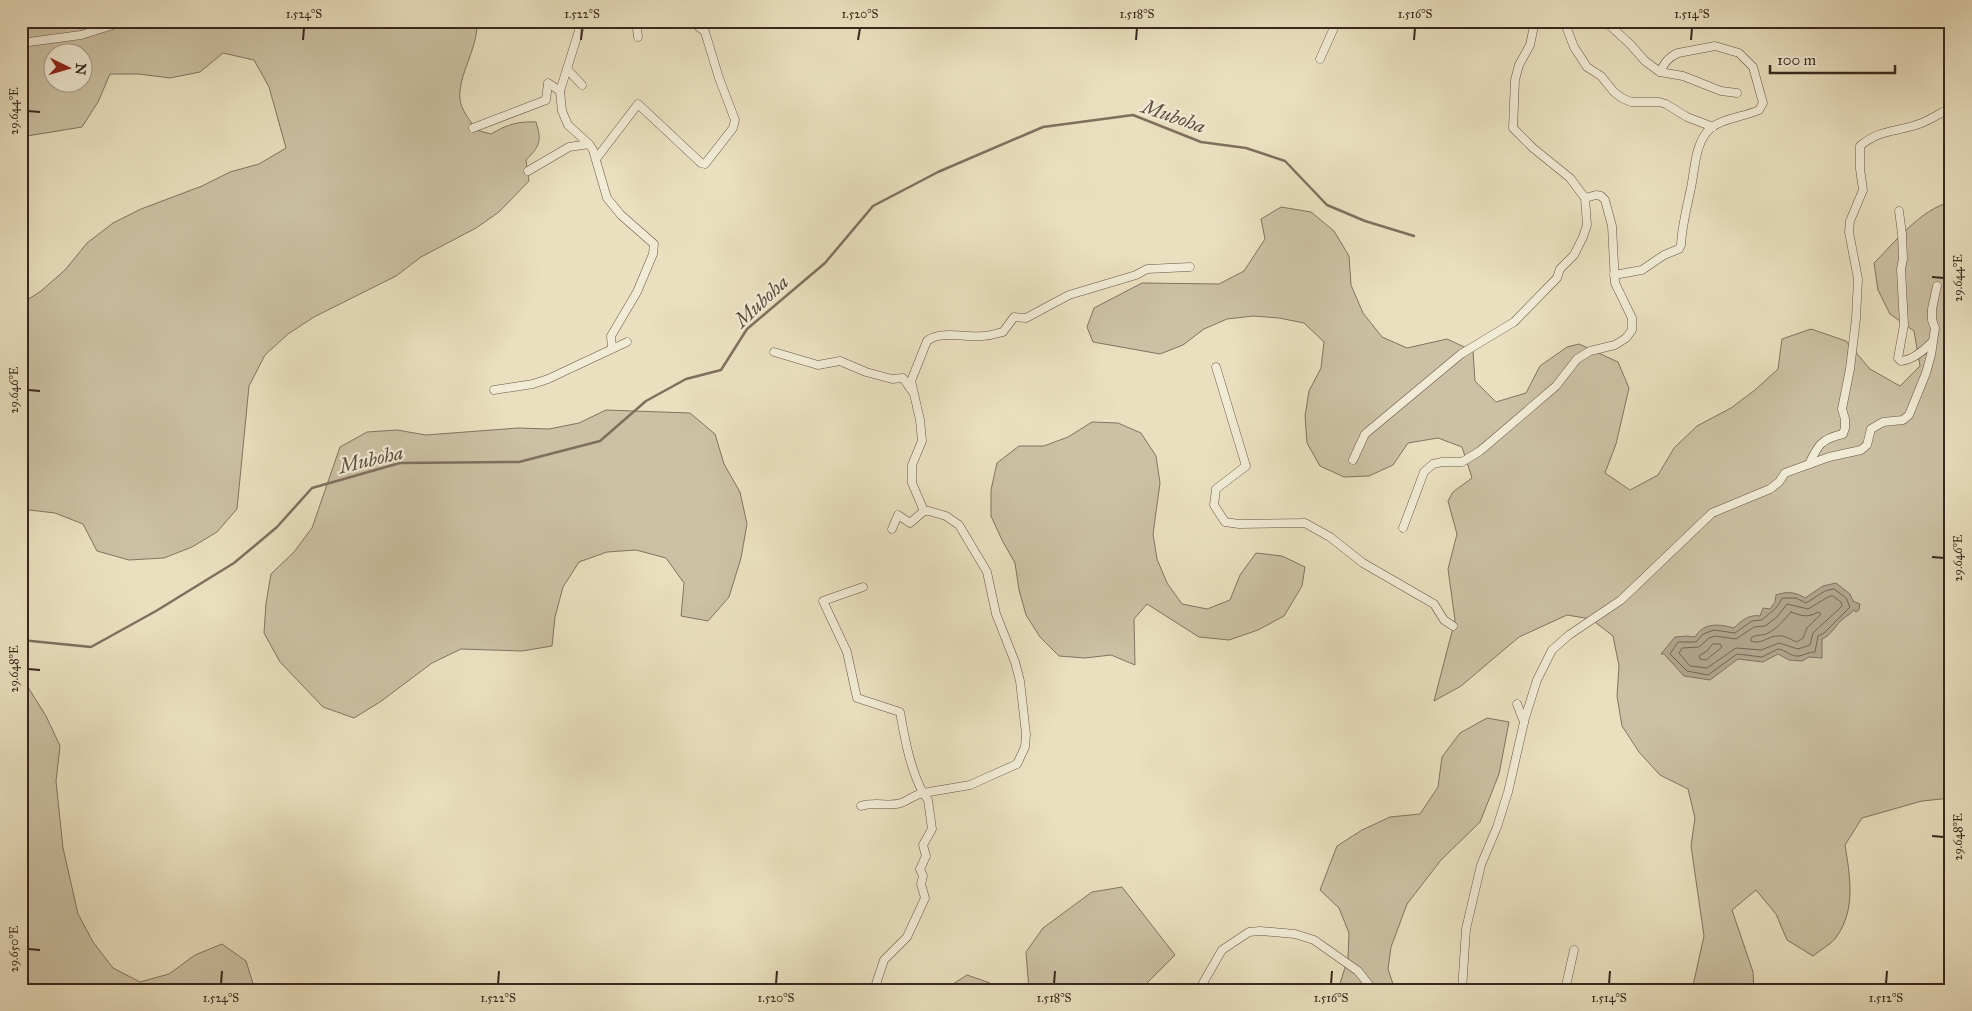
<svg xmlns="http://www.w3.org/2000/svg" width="1972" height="1011" viewBox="0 0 1972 1011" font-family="'IM FELL Great Primer',serif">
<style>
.green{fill:#ccc1a4;stroke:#827461;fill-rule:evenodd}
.water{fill:#aea188;stroke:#7f705e}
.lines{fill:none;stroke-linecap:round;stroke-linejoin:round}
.shore{stroke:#746453;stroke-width:1}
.stream{stroke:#7f705e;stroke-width:2.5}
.street-casing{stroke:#655546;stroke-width:9}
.street{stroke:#f1ebd5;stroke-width:8}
.ticks{fill:none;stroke:#39271e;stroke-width:2}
.labels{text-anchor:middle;stroke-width:4.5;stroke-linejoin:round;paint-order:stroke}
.water-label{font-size:20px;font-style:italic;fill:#5c4c3e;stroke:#f1ebd5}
.neatline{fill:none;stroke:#39271e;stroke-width:2}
.ticks-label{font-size:12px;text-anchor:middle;fill:#39271e}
</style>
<rect width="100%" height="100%" fill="#eae0bf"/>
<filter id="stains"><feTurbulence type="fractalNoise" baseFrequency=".004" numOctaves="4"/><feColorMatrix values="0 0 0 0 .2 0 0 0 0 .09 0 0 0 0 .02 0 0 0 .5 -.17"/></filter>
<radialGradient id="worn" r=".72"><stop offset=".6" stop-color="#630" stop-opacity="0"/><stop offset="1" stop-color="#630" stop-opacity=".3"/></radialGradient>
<g class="green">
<path d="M21 21H477C479 50 452 83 462 107 465 115 472 123 476 130L491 134C506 125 518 121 536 122 542 141 540 146 526 160L529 181 499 212 476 228 421 257 396 276 314 317 288 334 265 355 249 386 237 509 217 532 192 547 164 558 129 560 97 551 83 524 55 513 21 509V304L41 291 65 270 87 243 113 223 141 209 202 186 230 172 259 164 286 148 269 87 254 60 223 53 200 72 170 78 139 74H110L98 102 82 127 21 137ZM52 52H82V82H52Z"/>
<path d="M1951 202V798L1922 801 1862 818 1845 845C1850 876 1856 909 1837 936 1832 944 1820 950 1813 956L1787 940 1776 914 1756 890 1732 910 1753 972 1754 990H1692L1704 936 1691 846 1695 818 1688 789 1660 775 1639 752 1622 726 1617 696 1619 666 1613 636 1591 619 1567 615 1519 637 1461 686 1434 701 1455 620 1448 569 1457 534 1448 501 1453 492 1472 478 1462 447 1438 438 1408 443 1393 465 1369 476 1344 477 1320 466 1307 443 1305 416 1309 391 1321 368 1324 342 1304 323 1279 318 1253 316 1227 319 1204 329 1183 345 1160 354 1093 342 1087 327 1094 308 1142 283 1219 284 1244 271 1265 239 1261 219 1281 207 1311 212 1334 231 1349 256 1351 285 1363 313 1382 337 1407 348 1447 339 1473 351 1475 381 1496 402 1526 393 1540 366 1567 347 1579 344 1618 362 1629 388 1616 444 1605 473 1630 490 1658 475 1674 448 1697 426 1731 408 1755 390 1778 369 1782 339 1811 329 1846 341 1870 369 1900 386 1920 366 1914 331 1890 314 1878 290 1874 263C1894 243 1922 208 1951 202Z"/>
<polygon points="606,410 690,413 715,434 724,464 740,492 747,524 741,558 729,597 708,621 681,616 684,583 666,558 636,550 607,552 579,562 563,587 555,617 552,646 522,651 461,649 432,663 380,702 354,718 323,707 280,662 264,633 266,603 271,574 294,552 312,528 340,447 367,432 397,430 426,435 518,428 549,429 579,423"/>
<polygon points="1092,422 1118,423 1141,433 1156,456 1160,483 1153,534 1157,559 1167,583 1182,604 1207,609 1230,600 1240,575 1256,553 1282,556 1305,567 1302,586 1284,616 1258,630 1229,640 1199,637 1147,604 1134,619 1135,665 1111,655 1085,658 1059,656 1040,637 1026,615 1019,590 1015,563 1002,540 991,516 991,490 997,463 1019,446 1044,446 1068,437"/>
<polygon points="21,681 26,684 46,716 60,746 56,781 63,848 78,914 93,942 113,968 140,982 169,974 195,955 222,944 246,961 255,990 21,990"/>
<polygon points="1487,718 1509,722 1499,774 1480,822 1441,860 1407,904 1391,947 1388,969 1395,990 1338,990 1348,958 1349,933 1339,908 1320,890 1337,846 1362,830 1390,817 1420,814 1438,787 1442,757 1460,733"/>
<polygon points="1122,887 1175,955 1140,990 1029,990 1026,952 1043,928 1092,892"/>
<polygon points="967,975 990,983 990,990 949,990 953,984"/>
</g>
<path class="water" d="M1836 583 1850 594 1853 601 1860 604 1859 610 1856 612 1853 610C1850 615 1848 615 1844 618 1835 625 1832 635 1822 639V658L1809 657 1802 661 1789 660 1778 654 1763 662 1738 659 1710 680 1684 676 1664 654H1661L1675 637 1687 636 1695 637C1704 622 1719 624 1734 628 1741 621 1749 614 1760 616L1763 608 1770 609 1775 602 1776 595C1787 591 1796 592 1805 598L1823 586Z"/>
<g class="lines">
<g class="shore">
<path d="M1834 589 1846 598 1850 607 1824 633 1818 636 1815 652C1808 652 1805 655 1799 656 1791 657 1786 650 1778 649L1762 657 1737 654 1708 675 1687 671 1670 654 1678 642H1696L1703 634 1714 630 1735 633 1752 621 1762 620C1770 612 1777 610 1782 598H1796L1806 603 1825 591Z"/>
<polygon points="1833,596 1841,602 1842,606 1813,633 1810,645 1798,649 1779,643 1761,650 1736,648 1707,668 1690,666 1679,653 1682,648 1699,647 1709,638 1715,636 1736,639 1754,627 1765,626 1777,617 1787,604 1808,609 1828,597"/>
<path d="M1791 612C1802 616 1808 618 1818 612L1821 614 1807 628 1803 638 1797 642C1791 640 1785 635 1778 636 1767 636 1762 645 1751 641V638C1756 634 1761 636 1766 634 1776 630 1784 620 1791 612Z"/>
<polygon points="1713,644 1720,644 1722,647 1706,660 1700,659 1699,656 1707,651"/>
</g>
<polyline class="stream" points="21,640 91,647 156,611 234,563 277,527 312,488 400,463 519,462 600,441 646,401 686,379 721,370 747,329 825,263 873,206 938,172 1043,127 1133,115 1201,142 1246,148 1285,161 1327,205 1365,221 1414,236"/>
<defs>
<g id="street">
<polyline points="582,21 560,91 562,111 568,125 589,144 593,150 607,198 621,215 654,244 653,254 637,292 611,336 612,348"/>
<polyline points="636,21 638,37"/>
<polyline points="1564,21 1574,47 1587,67 1601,76 1614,92 1622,98 1631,102 1659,102 1666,104 1687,117 1713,127"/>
<polyline points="1605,21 1630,44 1645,61 1660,72 1683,76 1721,91 1737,93"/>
<polyline points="21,43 81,35 126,21"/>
<polyline points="1320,59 1337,21"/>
<polyline points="567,69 582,85"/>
<polyline points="473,128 546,100 548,83 560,91"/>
<polyline points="596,159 638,104 701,163 705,164 733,128 735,120 719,78 705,32 692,21"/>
<polyline points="528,171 569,147 589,144"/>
<path d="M1899 211 1902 234 1903 259 1901 269 1904 325 1898 358 1901 361C1913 360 1923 351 1931 343"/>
<path d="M1614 275 1642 270 1664 255 1679 249 1681 245C1682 225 1687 207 1691 188 1695 168 1695 140 1712 127 1726 117 1744 117 1759 110L1763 103 1753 67 1739 53 1715 46 1678 53C1668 57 1664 64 1660 72"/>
<polyline points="774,352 818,365 840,361 866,372 892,379 903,378 912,391"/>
<polyline points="1216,367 1246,466 1216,489 1214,505 1225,522 1239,524 1305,523 1330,537 1363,563 1434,604 1444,620 1453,626"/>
<polyline points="494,390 533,384 548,379 627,342"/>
<polyline points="1353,460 1365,434 1461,354 1514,322 1557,278 1560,269 1574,255 1583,237 1587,225 1585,198 1570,178 1533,148 1513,128 1515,80 1519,65 1530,45 1535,21"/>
<path d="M1809 464C1818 445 1821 439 1843 434L1845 428V419L1842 409 1850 369 1856 319 1858 279 1849 232 1850 221 1863 190 1860 169V146C1880 129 1897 132 1919 124 1930 120 1940 113 1951 108"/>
<path d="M924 511 912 483V465L922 441 920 420 911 381 927 341C940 330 968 338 983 336 990 336 997 333 1003 332L1014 317 1026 318 1069 295 1136 275 1147 269 1190 267"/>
<polyline points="1403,528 1424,472 1433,464 1442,462 1462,462 1480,451 1556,386 1577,359 1590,351 1615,345 1626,338 1632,330 1632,318 1615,283 1612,226 1605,200 1601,196 1596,195 1585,198"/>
<polyline points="1517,704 1524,722"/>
<path d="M861 806C875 801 889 807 901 803 909 800 914 795 923 793 910 768 905 740 900 712L857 698 847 652 823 601 863 587"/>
<polyline points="874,990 884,960 907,937 925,898 921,884 923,876 920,869 926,856 923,845 932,829 928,800 923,793 970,785 1017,764 1025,747 1026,734 1020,681 1015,662 996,614 987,572 959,525 946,516 929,511 924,511 910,523 898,515 892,529"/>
<polyline points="1199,990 1222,950 1249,932 1260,931 1295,934 1314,940 1358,971 1373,990"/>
<polyline points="1462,990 1466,929 1481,865 1497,827 1508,792 1525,718 1537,680 1552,650 1569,635 1621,600 1712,513 1770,489 1779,482 1785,473 1829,457 1861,450 1867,445 1871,429 1883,422 1903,420 1909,415 1926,373 1931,355 1935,328 1932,320 1932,309 1937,286"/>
<polyline points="1565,990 1574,950"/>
</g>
</defs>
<use href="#street" class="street-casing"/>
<use href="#street" class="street"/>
</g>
<path class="ticks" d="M303 40 304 28M581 40 582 28M858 40 860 28M1136 40 1137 28M1414 40 1415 28M1691 40 1692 28M28 111 40 112M1932 277 1944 278M28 390 40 391M1932 557 1944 558M28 669 40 670M1932 836 1944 837M28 949 40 950M221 984 222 971M498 984 499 971M776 984 777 971M1054 984 1055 971M1331 984 1332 971M1609 984 1610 971M1886 984 1887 971"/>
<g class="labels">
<g class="water-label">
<text transform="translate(1174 116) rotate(19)" y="7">Muboha</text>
<text transform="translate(761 301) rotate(-43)" y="7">Muboha</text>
<text transform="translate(371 459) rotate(-13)" y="7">Muboha</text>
</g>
</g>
<rect width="1972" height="1011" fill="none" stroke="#eae0bf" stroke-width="55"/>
<g transform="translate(68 68) rotate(95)"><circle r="24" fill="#f1ebd5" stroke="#a79d8c"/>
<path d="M0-4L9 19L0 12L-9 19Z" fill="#8f2418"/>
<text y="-8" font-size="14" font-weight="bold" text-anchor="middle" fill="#39271e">N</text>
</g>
<path d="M1770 65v8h125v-8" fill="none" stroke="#39271e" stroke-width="2.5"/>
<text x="1777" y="65" font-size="15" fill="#39271e" stroke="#f1ebd5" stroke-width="4" paint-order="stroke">100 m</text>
<rect x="28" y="28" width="1916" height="956" class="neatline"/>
<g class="ticks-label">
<text x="304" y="18">1.524°S</text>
<text x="582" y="18">1.522°S</text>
<text x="860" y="18">1.520°S</text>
<text x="1137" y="18">1.518°S</text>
<text x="1415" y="18">1.516°S</text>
<text x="1692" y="18">1.514°S</text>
<text transform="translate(14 111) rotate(-90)" y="4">29.644°E</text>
<text transform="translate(1958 278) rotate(-90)" y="4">29.644°E</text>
<text transform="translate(14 390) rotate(-90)" y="4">29.646°E</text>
<text transform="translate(1958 558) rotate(-90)" y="4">29.646°E</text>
<text transform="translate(14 669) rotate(-90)" y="4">29.648°E</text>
<text transform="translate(1958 837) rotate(-90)" y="4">29.648°E</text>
<text transform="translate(14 949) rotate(-90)" y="4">29.650°E</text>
<text x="221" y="1002">1.524°S</text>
<text x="498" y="1002">1.522°S</text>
<text x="776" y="1002">1.520°S</text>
<text x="1054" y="1002">1.518°S</text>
<text x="1331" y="1002">1.516°S</text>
<text x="1609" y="1002">1.514°S</text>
<text x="1886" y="1002">1.512°S</text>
</g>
<rect width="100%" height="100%" filter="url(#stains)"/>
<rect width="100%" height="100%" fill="url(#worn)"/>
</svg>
